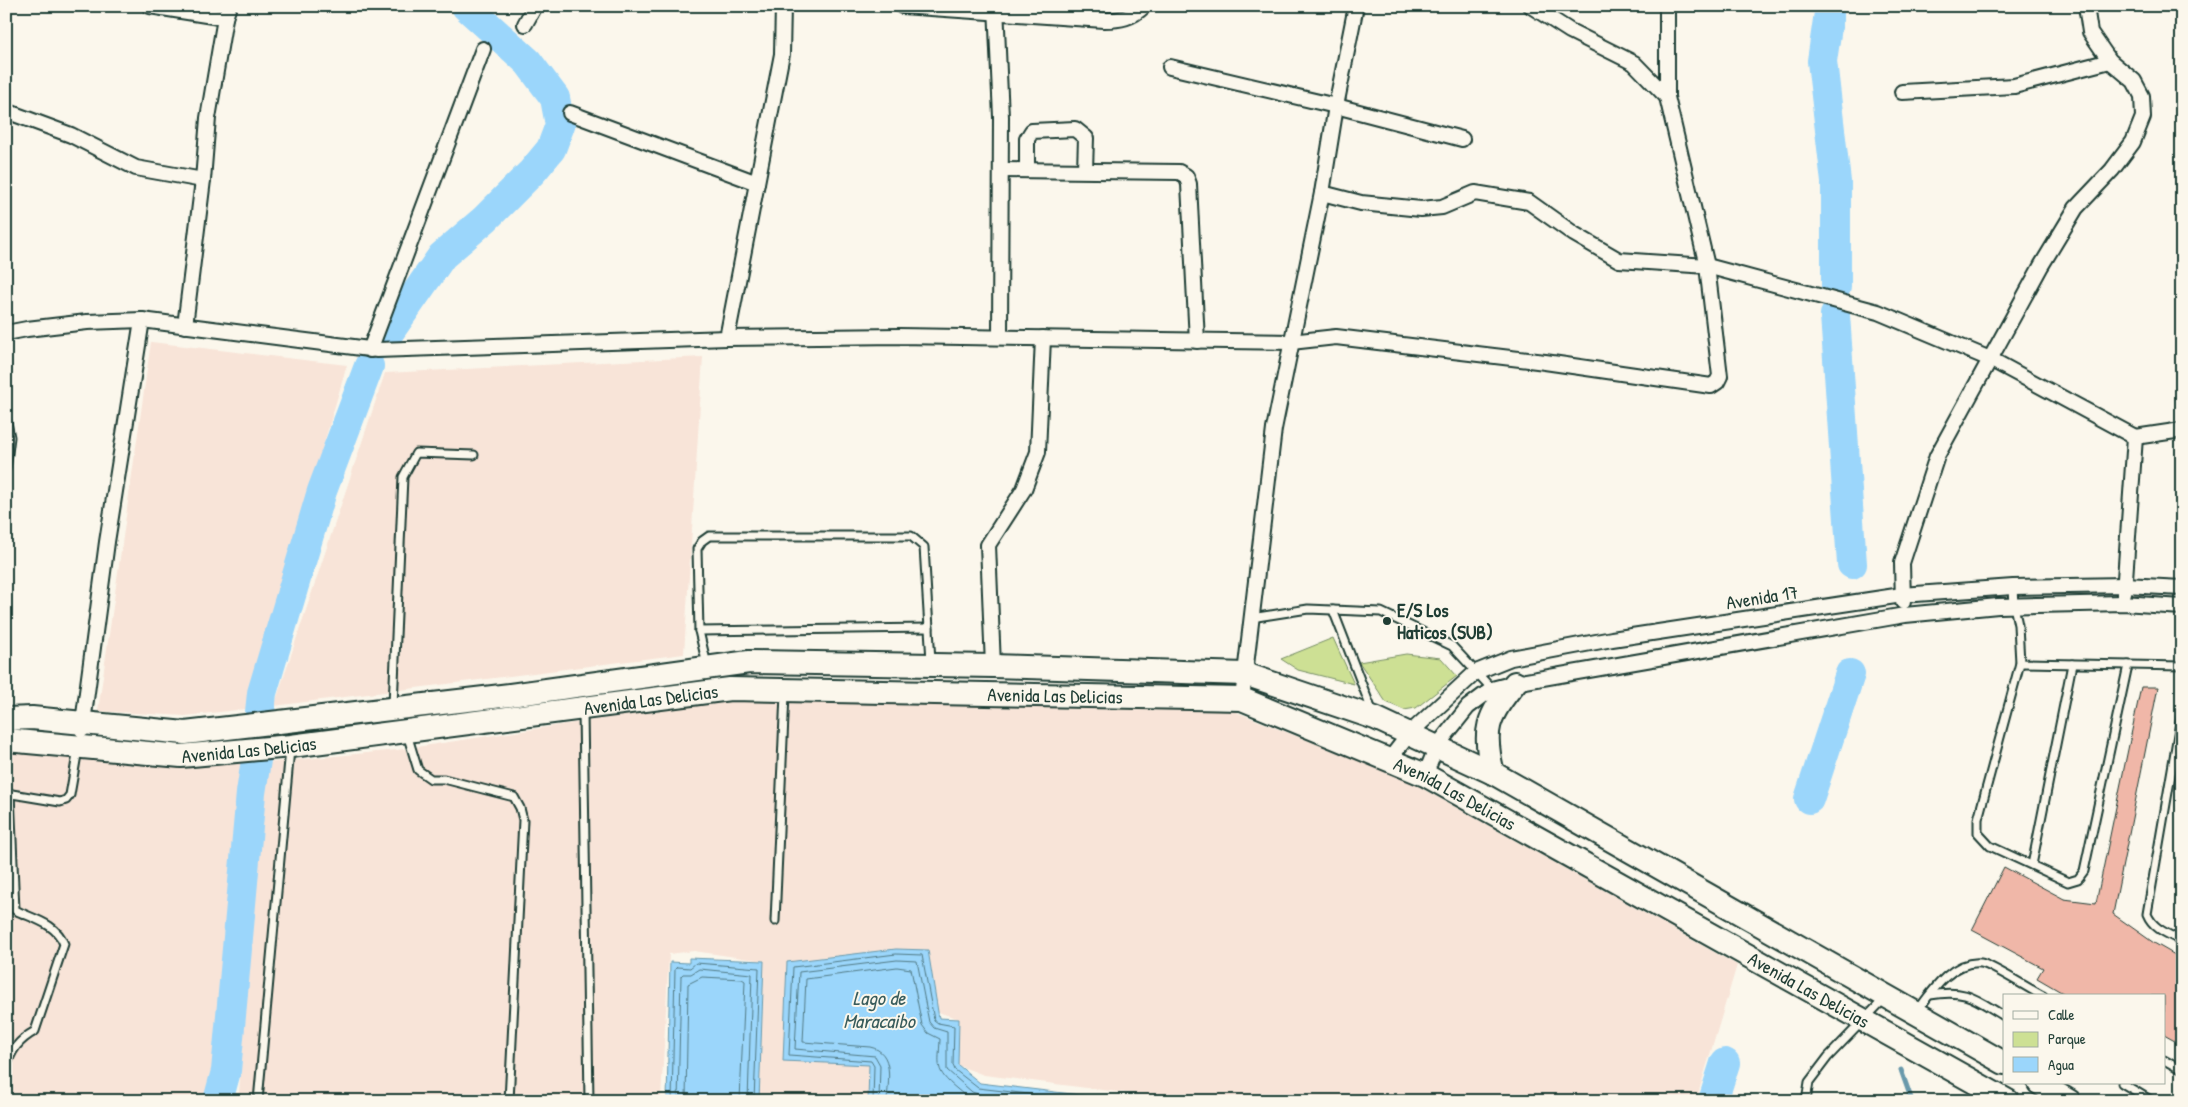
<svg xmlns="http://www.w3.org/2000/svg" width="2188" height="1107" viewBox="0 0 2188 1107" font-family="'Patrick Hand',sans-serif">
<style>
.built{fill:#f8e4d8}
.green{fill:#cde094;stroke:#768e64}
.water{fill:#9bd6fb;stroke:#6999ab}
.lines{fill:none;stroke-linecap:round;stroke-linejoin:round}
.shore{stroke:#517a84;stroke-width:1}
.stream{stroke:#6999ab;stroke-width:5}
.river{stroke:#9bd6fb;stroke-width:30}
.building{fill:#f0b7a8;stroke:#1f3d34}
.service-casing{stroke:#1f3d34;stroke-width:11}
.minor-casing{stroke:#1f3d34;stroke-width:18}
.primary-casing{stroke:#1f3d34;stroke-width:26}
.service{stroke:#fbf7ec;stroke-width:7}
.minor{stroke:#fbf7ec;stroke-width:14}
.primary{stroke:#fbf7ec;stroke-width:22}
.poi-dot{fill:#1f3d34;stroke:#fbf7ec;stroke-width:2}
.labels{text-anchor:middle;stroke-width:4;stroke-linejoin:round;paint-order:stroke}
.street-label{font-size:19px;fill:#1f3d34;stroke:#fbf7ec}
.poi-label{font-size:19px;font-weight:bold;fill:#1f3d34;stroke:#fbf7ec;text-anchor:start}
.water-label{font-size:20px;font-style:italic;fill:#385c5c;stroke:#fbf7ec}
</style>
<rect width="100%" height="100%" fill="#fbf7ec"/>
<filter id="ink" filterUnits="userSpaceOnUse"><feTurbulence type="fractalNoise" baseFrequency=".02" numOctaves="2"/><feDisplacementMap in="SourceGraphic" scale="10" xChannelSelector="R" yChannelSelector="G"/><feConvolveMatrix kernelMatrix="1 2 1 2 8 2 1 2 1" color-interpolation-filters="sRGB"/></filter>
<g filter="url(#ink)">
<g class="built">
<polygon points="151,342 347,365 246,709 185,716 98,711"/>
<polygon points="703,357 684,654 274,706 385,373"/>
<polygon points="728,698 1231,710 1407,780 1737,965 1696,1101 1189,1101 984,1075 957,1065 959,1019 938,1012 928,951 896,949 787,963 869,1065 868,1101 759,1101 764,961 694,951 669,954 661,1100 236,1101 239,1093 264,763 397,750 704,703"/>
<polygon points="6,751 245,760 215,1072 208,1101 6,1101"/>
</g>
<g class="green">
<polygon points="1333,638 1354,684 1298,670 1281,659"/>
<polygon points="1406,654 1441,658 1457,676 1416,708 1404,710 1386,702 1359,662"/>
</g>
<g class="water">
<polygon points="896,949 928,950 939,1018 959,1019 958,1065 980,1083 1130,1101 868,1101 869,1065 783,1061 787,962"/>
<polygon points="689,958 764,961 759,1101 667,1101 670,962 689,963"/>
</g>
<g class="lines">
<g class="shore">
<polyline points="672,1101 675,969 677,967 690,968 696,963 759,968 754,1101"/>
<polyline points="678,1101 681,976 683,974 691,974 699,969 752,974 748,1101"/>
<polyline points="686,1101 688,984 702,977 742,979 745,981 740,1101"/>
<polyline points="873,1101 874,1066 871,1061 789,1055 793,967 896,954 922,955 934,1020 938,1023 954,1026 953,1065 955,1070 978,1088 1087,1101"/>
<polyline points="879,1101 880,1065 875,1056 795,1049 799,972 897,960 917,961 929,1022 934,1028 947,1032 947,1070 972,1092 978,1094 1033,1101"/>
<path d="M887 1101C888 1082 895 1052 870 1047L803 1042 806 979 897 967 911 969 922 1025 928 1033 940 1039C939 1066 934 1070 957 1089 962 1093 967 1098 973 1101"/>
</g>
<polyline class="stream" points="1901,1070 1912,1101"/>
<g class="river">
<polyline points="1830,6 1822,61 1836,182 1836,287"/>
<polyline points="1835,315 1852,564"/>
<polyline points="381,344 442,256 485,219 532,172 551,149 560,125 555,98 528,62 466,6"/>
<polyline points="260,712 262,693 322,491 369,366"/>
<polyline points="1809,799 1850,674"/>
<polyline points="218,1101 226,1071 251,793 256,760"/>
<polyline points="1713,1101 1725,1063"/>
</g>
</g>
<polygon class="building" points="2141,687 2158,687 2113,914 2154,943 2182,959 2182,1045 2164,1035 2164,996 2068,996 2037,978 2043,968 1972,930 2004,867 2064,899 2096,903"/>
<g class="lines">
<defs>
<g id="service">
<polyline points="6,417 10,437 6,469"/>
<polyline points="2013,587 2014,606 2018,625 2020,663 2182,666"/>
<polyline points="1333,610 1373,713"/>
<polyline points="1251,618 1308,609 1381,612 1452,646 1492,689"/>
<polyline points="699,631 929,628"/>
<polyline points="2020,663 1978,819 1978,833 1990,846 2068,882 2078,879 2084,871 2128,665"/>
<polyline points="707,665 699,631 697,549 702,541 709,536 911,536 924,547 931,661"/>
<polyline points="393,705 403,477 416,453 474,455"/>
<path d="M2182 711 2147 914C2153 929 2168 934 2182 941"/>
<polyline points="583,712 589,1101"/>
<polyline points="407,734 418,770 431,779 444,779 514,797 520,808 523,820 509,1101"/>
<polyline points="6,793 60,802 66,800 70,795 78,749"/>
<polyline points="2032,865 2072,664"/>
<polyline points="775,921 785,694"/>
<path d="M1930 995C1966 989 1974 998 2004 1016"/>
<path d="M1918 1010C1932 991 1953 960 1981 963 1990 964 2031 990 2043 996"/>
<polyline points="2164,1060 2182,1070"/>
<path d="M6 1068C11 1050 19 1040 35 1031L64 944C56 923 33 919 15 910L10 793"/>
<polyline points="2122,1083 2152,1101"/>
<polyline points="258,1101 290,749"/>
<polyline points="1806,1101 1809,1082 1828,1057 1885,998"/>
</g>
<g id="minor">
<polyline points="150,6 225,18"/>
<path d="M902 6 1104 20C1120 20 1132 18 1144 6"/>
<polyline points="996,6 1001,117 1000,337"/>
<polyline points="1531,6 1570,31 1634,63 1667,97"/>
<polyline points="525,24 535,6"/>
<polyline points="1170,67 1336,106 1462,139"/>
<polyline points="1902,92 2014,86 2110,61"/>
<polyline points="6,111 71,135 136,168 203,180"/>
<polyline points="570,113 757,183"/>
<polyline points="1001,170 1179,172 1186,176 1189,184 1197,341"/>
<polyline points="1027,170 1027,139 1032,131 1075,129 1086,138 1085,170"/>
<polyline points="1322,193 1361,203 1421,209 1442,207 1475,193 1529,202 1574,234 1619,260 1707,266 1878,312 1990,359 2135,437"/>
<polyline points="185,326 203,180 208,118 225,18 229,6"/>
<polyline points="6,333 27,329 87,322 142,320 377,350 727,338 899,336 1291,342 1336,337 1545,362 1711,386 1717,382 1720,376 1707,266 1667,97 1667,6"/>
<polyline points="727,338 782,54 783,6"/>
<polyline points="370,350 483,49"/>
<polyline points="2124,593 2135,437 2182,430"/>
<polyline points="1903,602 1902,563 1937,456 2041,266 2076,208 2112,170 2133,142 2143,117 2142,96 2134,81 2110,61 2090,32 2086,6"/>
<polyline points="993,666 988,545 1024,489 1038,452 1043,338"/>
<polyline points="1242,699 1274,429 1322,193 1336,106 1356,6"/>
<polyline points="82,730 107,542 142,320"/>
<polyline points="1389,760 1410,733 1476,672 1511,658 1612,639 1902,595 2013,587 2125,585 2182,588"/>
<polyline points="1425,775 1437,746 1468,707 1492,689 1515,683 1905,615 1998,606 2123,603 2182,607"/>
</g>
<g id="primary">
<polyline points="6,719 32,718 185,733 510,695 749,662 993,666 1245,674 1375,718 1493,773 2004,1063"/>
<path id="s1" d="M6 740 181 756 291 746 730 689 1242 699 1425 775 2008 1101"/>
<path d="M1493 773C1482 731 1487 716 1515 683"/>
<polyline points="2039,1083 2069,1101"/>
</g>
</defs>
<use href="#service" class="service-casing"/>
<use href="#minor" class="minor-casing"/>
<use href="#primary" class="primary-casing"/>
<use href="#service" class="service"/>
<use href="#minor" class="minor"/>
<use href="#primary" class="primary"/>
</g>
</g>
<circle class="poi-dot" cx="1387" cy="621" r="5"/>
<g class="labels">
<g class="street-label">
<text transform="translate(1762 597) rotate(-9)" y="7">Avenida 17</text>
<text dy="7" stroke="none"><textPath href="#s1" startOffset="1054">Avenida Las Delicias</textPath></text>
<text dy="7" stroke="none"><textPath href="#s1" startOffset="649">Avenida Las Delicias</textPath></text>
<text dy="7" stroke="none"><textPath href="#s1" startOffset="244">Avenida Las Delicias</textPath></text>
<text dy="7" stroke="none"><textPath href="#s1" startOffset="1474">Avenida Las Delicias</textPath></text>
<text dy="7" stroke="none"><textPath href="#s1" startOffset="1879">Avenida Las Delicias</textPath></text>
</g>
<g class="poi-label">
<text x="1397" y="617">E/S Los<tspan x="1397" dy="22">Haticos (SUB)</tspan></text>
</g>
<g class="water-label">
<text x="879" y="1005">Lago de<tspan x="879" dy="23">Maracaibo</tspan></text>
</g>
</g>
<rect width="2188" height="1107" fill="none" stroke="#fbf7ec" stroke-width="25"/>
<rect x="12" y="12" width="2163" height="1082" fill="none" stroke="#1f3d34" stroke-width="2" filter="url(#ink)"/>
<rect x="2003" y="994" width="162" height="90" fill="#fbf7ec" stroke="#a3ada2"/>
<rect x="2013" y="1011" width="25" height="8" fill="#fbf7ec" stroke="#a3ada2"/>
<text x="2048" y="1020" font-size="15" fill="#1f3d34">Calle</text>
<rect x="2013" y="1032" width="25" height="15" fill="#cde094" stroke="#a3ada2"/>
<text x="2048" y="1044" font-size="15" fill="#1f3d34">Parque</text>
<rect x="2013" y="1057" width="25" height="15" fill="#9bd6fb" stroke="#a3ada2"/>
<text x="2048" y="1070" font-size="15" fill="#1f3d34">Agua</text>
</svg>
